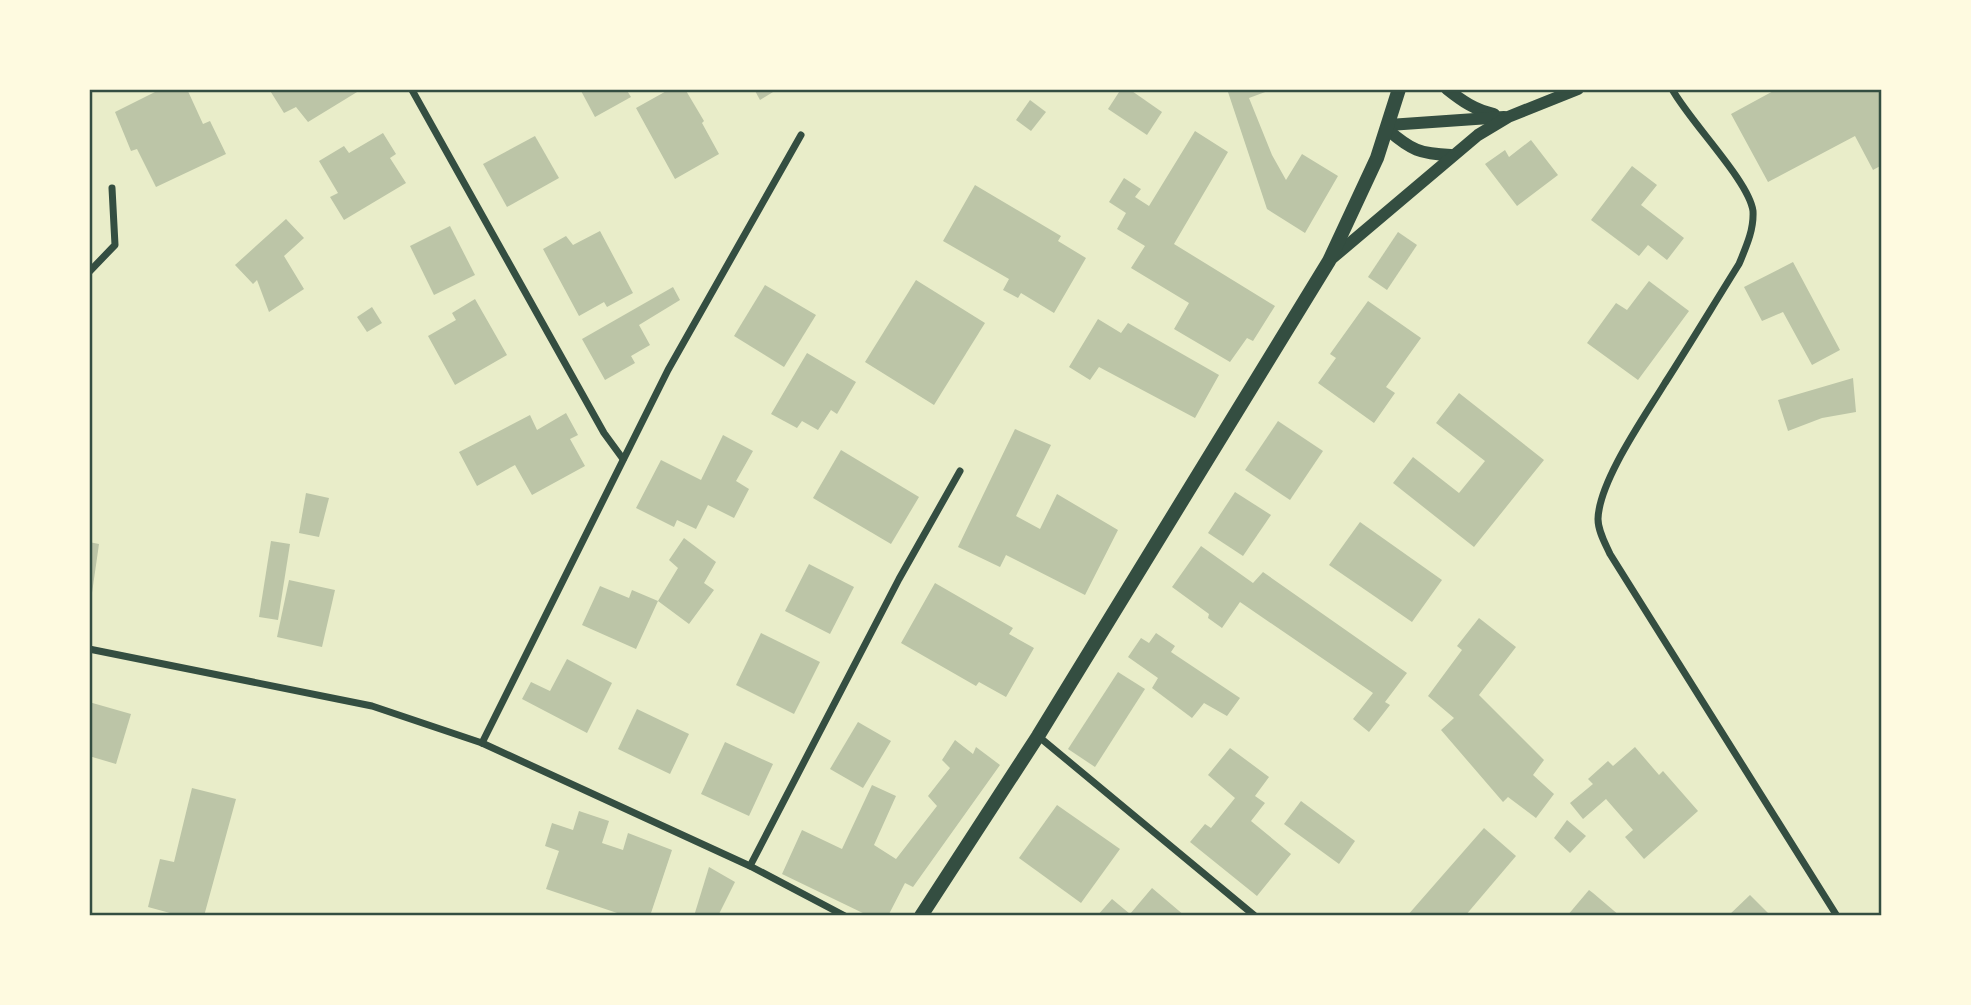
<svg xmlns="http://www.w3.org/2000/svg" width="1971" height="1005" viewBox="0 0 1971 1005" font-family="'Asap Condensed',sans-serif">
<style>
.building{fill:#bcc5a7}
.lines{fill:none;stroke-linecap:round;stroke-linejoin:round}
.minor{stroke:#344e41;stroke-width:7}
.tertiary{stroke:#344e41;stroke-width:12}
.secondary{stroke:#344e41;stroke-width:14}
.neatline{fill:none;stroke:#344e41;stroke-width:2.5}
</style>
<rect width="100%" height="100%" fill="#e9edc9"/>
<g class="building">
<polygon points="161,89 187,89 203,124 210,121 226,154 156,187 137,149 131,151 115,112"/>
<polygon points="269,89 362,89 308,122 296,107 284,113"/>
<polygon points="580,89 626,89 631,97 595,117"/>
<polygon points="670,89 685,89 704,121 702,123 719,154 675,179 636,108"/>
<polygon points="754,89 778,89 760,100"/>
<polygon points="1121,89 1129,89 1162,112 1147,135 1108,109"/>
<polygon points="1227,89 1273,89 1249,98 1272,155 1286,180 1302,154 1338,176 1305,233 1267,209"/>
<polygon points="1777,89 1882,89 1882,165 1873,170 1855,136 1768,182 1731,114"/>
<polygon points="1030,100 1046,112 1031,131 1016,120"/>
<polygon points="1195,131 1228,152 1174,244 1275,306 1253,341 1247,338 1230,362 1174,329 1189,303 1131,268 1145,246 1117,229 1126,213 1109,202 1124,178 1141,189 1135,197 1149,206"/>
<polygon points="383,133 396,154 390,158 406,183 344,220 330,197 338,193 319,161 344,146 349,153"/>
<polygon points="535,136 559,178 507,207 483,164"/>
<polygon points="1531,140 1558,175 1517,206 1485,164 1505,150 1509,157"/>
<polygon points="1632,166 1657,185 1641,205 1684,238 1667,260 1648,245 1639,256 1591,220"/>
<polygon points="975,185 1061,236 1058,241 1086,258 1054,313 1021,293 1018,298 1003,290 1009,279 943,241"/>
<polygon points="286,219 304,238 284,256 304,289 269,312 257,280 253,284 235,265"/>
<polygon points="450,226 475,275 434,295 410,246"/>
<polygon points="600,231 633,293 607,307 604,302 579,316 543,249 566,236 573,245"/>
<polygon points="1398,232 1417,245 1387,290 1368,277"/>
<polygon points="1793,262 1840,350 1812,365 1783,312 1762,321 1744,287"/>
<polygon points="916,280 985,323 934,405 865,362"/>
<polygon points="1649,281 1689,311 1638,380 1587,343 1616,303 1627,310"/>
<polygon points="765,285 816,315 784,367 734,336"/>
<polygon points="673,287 680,300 639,325 650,345 631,356 635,363 605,380 582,339"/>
<polygon points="475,299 507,355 455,385 428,336 456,320 452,313"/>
<polygon points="1368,301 1421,338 1386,387 1395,393 1374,423 1318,383 1336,358 1330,354"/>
<polygon points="372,307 382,323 367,332 357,317"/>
<polygon points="1098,319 1121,333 1128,323 1219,375 1195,418 1099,367 1090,380 1069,367"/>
<polygon points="807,353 856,382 837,414 831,410 818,430 802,421 797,428 771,414"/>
<polygon points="1853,378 1856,412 1822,418 1788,431 1778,400"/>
<polygon points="1459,393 1544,460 1474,547 1393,483 1413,457 1459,493 1485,461 1436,423"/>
<polygon points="566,413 578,435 570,439 585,466 532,495 515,465 477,486 459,452 530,415 537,430"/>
<polygon points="1278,421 1323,451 1290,500 1245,470"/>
<polygon points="1015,429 1051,445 1016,516 1040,529 1057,494 1118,530 1085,595 1006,555 1000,567 958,547"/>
<polygon points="723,435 753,451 736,481 749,489 734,518 708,505 696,529 677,520 674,527 636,508 661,460 701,480"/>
<polygon points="841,450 919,497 891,544 813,498"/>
<polygon points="1235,492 1271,515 1243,556 1208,533"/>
<polygon points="306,493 329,498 319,537 299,533"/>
<polygon points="1360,522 1442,580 1412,622 1329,565"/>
<polygon points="684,538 716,562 704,583 714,590 689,624 658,601 678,568 669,560"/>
<polygon points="271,541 290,544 278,620 259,617"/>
<polygon points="89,542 99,544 91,600 89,600"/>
<polygon points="1201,546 1253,583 1263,572 1407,673 1385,702 1390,705 1369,732 1353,719 1373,693 1240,602 1222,628 1208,618 1209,614 1172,587"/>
<polygon points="809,564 854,587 830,634 785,611"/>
<polygon points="289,580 335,590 322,647 277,637"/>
<polygon points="935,583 1013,628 1009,634 1034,648 1006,697 979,682 976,686 901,643"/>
<polygon points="600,586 629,598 632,590 658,601 636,649 582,625"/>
<polygon points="1479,618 1516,647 1479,695 1544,760 1533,775 1554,794 1536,818 1508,797 1503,802 1441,730 1454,718 1428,696 1462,650 1457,646"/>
<polygon points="761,633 820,662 794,714 736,685"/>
<polygon points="1156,633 1175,646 1171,652 1240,698 1227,716 1204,703 1192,718 1152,688 1158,678 1128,657 1141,638 1149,643"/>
<polygon points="567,659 612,683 587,733 522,699 531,682 550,691"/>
<polygon points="1118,672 1145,689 1095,767 1068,749"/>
<polygon points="89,702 131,714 116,764 89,756"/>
<polygon points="637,709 689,734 670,774 618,749"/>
<polygon points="858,722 891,741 863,788 830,769"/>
<polygon points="955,740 973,754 976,747 1000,765 913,887 905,883 888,916 869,916 782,874 802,830 842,849 872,785 896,796 874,845 896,859 937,806 928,796 950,768 942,760"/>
<polygon points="725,742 773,764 749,816 701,794"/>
<polygon points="1635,747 1659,775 1663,771 1698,811 1644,859 1625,837 1633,830 1606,799 1583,819 1570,803 1593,784 1588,779 1608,761 1613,766"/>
<polygon points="1230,748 1269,777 1255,796 1265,803 1251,821 1291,854 1257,896 1190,842 1205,824 1211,828 1235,798 1208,775"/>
<polygon points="192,788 236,799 204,916 181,916 148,907 160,859 174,862"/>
<polygon points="1301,801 1355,841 1339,864 1284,824"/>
<polygon points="1057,805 1120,849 1081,903 1019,858"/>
<polygon points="579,811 609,821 602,843 623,850 628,833 672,850 650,916 626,916 546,889 559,851 545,846 552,823 573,830"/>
<polygon points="1567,820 1586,836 1570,853 1554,838"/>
<polygon points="1484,828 1516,856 1465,916 1407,916"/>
<polygon points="709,867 735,882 718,916 694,916"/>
<polygon points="1152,888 1185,916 1097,916 1112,899 1130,914"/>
<polygon points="1589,890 1593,893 1620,916 1567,916"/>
<polygon points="1750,895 1771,916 1728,916"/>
</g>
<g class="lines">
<g class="minor">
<path d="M1672 89C1690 122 1749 181 1753 211 1754 230 1746 247 1739 264 1714 304 1690 344 1665 383 1645 416 1599 481 1598 519 1598 531 1605 543 1610 554L1837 916"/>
<polyline points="412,90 604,433 623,459"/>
<polyline points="89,272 115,245 112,188"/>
<polyline points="89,649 372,706 482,743 750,866 845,916"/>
<polyline points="1038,736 1255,916"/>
<polyline points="482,743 668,370 801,135"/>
<polyline points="750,866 899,579 960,471"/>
</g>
<g class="tertiary">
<path d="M1447 89C1462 101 1475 110 1494 114"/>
<polyline points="1389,125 1504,117"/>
<path d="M1388 130C1411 150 1420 154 1451 155"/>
<polyline points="1330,260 1478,135 1508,117 1578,89"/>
</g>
<polyline class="secondary" points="921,916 1038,736 1329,261 1377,158 1399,89"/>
</g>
<rect width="1971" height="1005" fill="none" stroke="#fefae0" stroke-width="182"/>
<rect x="91" y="91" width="1789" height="823" class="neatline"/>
</svg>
